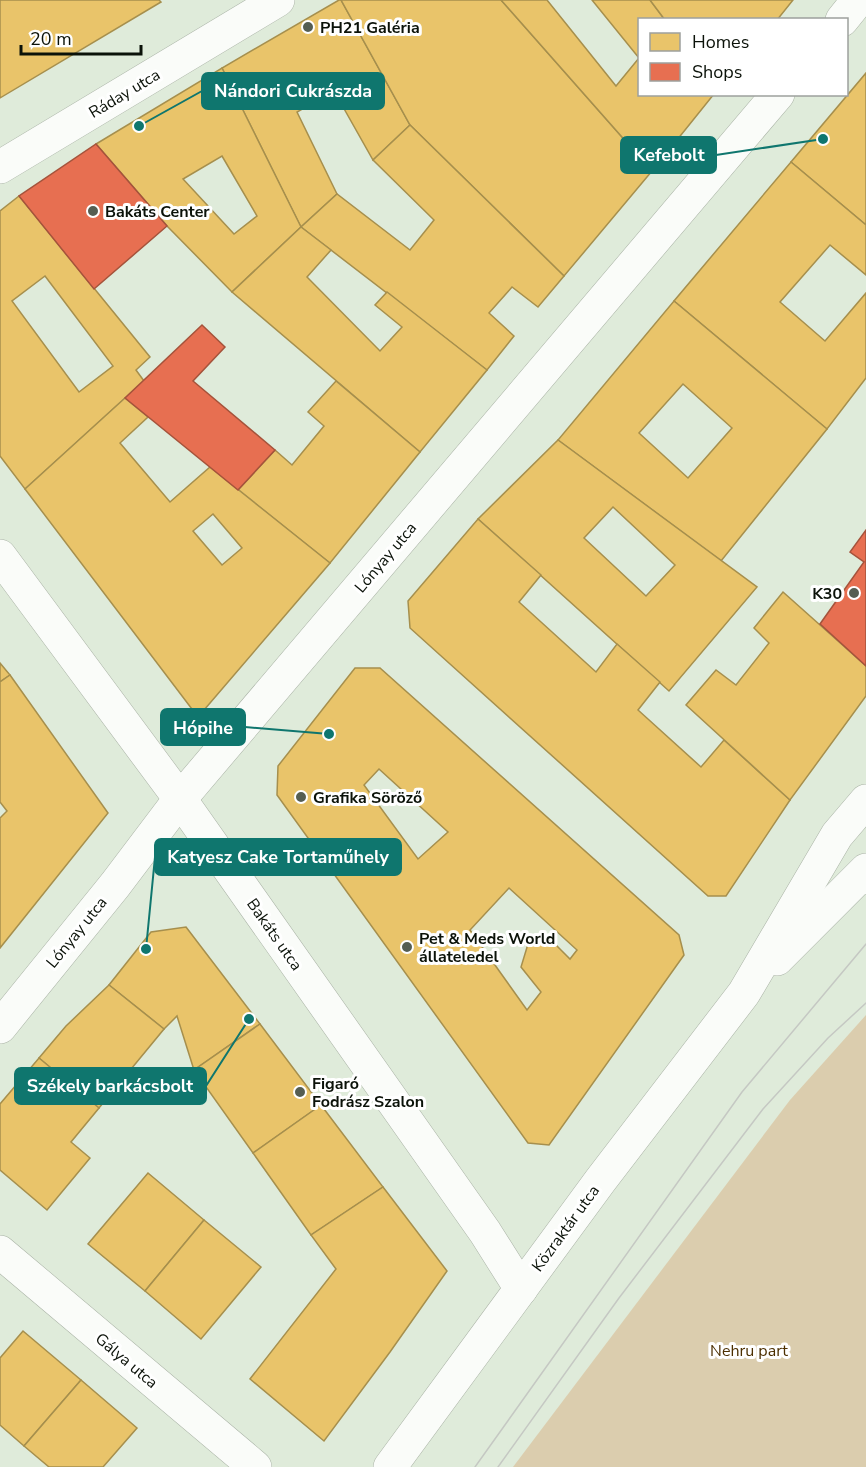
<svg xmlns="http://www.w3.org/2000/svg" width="866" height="1467" viewBox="0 0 866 1467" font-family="'Nunito Sans',sans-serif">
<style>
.green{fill:#dbcdae}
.homes{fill:#e9c46a;stroke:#a68f4d;stroke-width:1.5;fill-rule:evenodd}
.shops{fill:#e76f51;stroke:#a5533b;stroke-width:1.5}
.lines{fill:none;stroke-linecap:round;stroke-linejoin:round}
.minor-casing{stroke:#a9b2a5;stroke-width:34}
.secondary-casing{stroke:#a9b2a5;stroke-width:34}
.minor{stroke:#fafcf9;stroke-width:33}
.secondary{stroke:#fafcf9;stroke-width:33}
.tram{stroke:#c5c8c3;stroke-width:1.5}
.poi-dot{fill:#555e52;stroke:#fff;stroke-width:2}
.labels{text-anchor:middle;stroke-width:6;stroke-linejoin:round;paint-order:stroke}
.poi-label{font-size:16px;font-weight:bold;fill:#0b1209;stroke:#fff;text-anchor:start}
.street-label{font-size:16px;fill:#0b1209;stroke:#fff}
.park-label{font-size:16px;fill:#4c2f00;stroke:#fff}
.leader{fill:none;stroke:#0f766e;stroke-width:2}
.callout-dot{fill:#0f766e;stroke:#fff;stroke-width:2}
.callout{fill:#0f766e;stroke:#0f766e;stroke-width:2}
.callout-label{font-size:18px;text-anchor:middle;font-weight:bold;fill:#fff}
</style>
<rect width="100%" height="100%" fill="#dfebda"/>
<polygon class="green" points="866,1015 866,1467 513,1467 790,1100"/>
<g class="homes">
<polygon points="0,0 159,0 161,2 0,98"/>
<polygon points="339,0 341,0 410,125 373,160 334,91 297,112 337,194 301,227 222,68"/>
<polygon points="341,0 501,0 652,171 564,276 410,125"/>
<polygon points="501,0 547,0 616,86 639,58 592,0 650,0 665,20 640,20 640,94 714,94 652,171"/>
<polygon points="650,0 793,0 777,20 665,20"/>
<path d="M222 68 301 227 232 292 167 226 96 144ZM222 156 257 216 234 234 183 179Z"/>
<polygon points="866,73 866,225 791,162"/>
<polygon points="410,125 564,276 538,307 512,287 489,313 514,336 487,370 301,227 337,194 410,250 434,220 373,160"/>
<polygon points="791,162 866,225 866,275 830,245 780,302 825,341 866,293 866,378 827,429 674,301"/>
<path d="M19 196 150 357 136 370 144 381 25 489 0 456V211ZM45 276 113 366 79 392 12 301Z"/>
<polygon points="301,227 331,250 307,277 380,351 402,327 375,305 387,292 487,370 420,452 232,292"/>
<path d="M674 301 827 429 721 561 558 440ZM683 384 732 428 688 478 639 433Z"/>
<polygon points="336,381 420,452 330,563 238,490 275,450 292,465 324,426 308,412"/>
<path d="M125 398 148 417 120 443 170 502 210 467 330 563 198 717 25 489ZM213 514 242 548 222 565 193 531Z"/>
<path d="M558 440 757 587 669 691 478 519ZM613 507 675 565 646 596 584 538Z"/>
<polygon points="478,519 541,575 519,602 596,672 617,644 660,682 638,710 701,767 724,740 790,800 726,896 708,896 410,628 408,601"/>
<polygon points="783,592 866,666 866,696 790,800 686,705 716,670 736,685 769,643 754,628"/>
<polygon points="0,663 10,675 0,682"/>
<path d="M355 668H380L679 935 684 955 549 1145 528 1143 277 795 278 766ZM379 769 448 832 418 859 364 785ZM509 888 577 950 570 959 551 940 528 944 521 967 541 992 527 1010 470 930Z"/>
<polygon points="10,675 108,813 0,948 0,818 7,811 0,802 0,682"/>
<polygon points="186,927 260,1024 194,1070 177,1016 164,1029 109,985 151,932"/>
<polygon points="109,985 164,1029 99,1108 39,1058 66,1026"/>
<polygon points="260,1024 321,1105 253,1153 194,1070"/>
<polygon points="39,1058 99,1108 71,1142 90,1158 47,1210 0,1170 0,1104"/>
<polygon points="321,1105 383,1187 311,1235 253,1153"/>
<polygon points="148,1173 204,1220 145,1291 88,1244"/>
<polygon points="383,1187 447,1271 390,1352 324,1441 250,1379 336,1269 311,1235"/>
<polygon points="204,1220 261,1267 201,1339 145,1291"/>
<polygon points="23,1331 81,1380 24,1446 0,1425 0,1358"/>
<polygon points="81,1380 137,1428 103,1467 49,1467 24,1446"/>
</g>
<g class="shops">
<polygon points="96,144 167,226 94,289 19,196"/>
<polygon points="202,325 225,347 193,381 275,450 238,490 125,398"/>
<polygon points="866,530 866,666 820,624 864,562 850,552"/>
</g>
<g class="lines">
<defs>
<g id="minor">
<polyline points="842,20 858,0"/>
<polyline points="0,167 278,0"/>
<polyline points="0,556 180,799 485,1232 521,1289"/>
<polyline points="0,1027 115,885 180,799 778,94"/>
<polyline points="0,1252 255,1467"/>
</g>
<g id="secondary">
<polyline points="777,959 866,870"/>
<polyline points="390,1467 600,1181 744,993 837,835 866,801"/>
</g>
</defs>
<use href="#minor" class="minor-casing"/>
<use href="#secondary" class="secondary-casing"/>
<use href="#minor" class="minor"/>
<use href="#secondary" class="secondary"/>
<g class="tram">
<polyline points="475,1467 742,1092 866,944"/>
<polyline points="498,1467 619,1298 763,1109 828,1038 866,1003"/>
</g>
</g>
<g class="poi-dot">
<circle cx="308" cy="27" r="6"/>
<circle cx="93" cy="211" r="6"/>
<circle cx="854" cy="593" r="6"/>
<circle cx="301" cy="797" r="6"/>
<circle cx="407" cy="947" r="6"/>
<circle cx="300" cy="1092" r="6"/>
</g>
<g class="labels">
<g class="poi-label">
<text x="320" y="33">PH21 Galéria</text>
<text x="105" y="217">Bakáts Center</text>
<text x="842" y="599" text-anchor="end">K30</text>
<text x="313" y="803">Grafika Söröző</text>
<text x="419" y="944">Pet &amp; Meds World<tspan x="419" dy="18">állateledel</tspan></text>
<text x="312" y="1089">Figaró<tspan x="312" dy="18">Fodrász Szalon</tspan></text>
</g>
<g class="street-label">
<text transform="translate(124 93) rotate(-31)" y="6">Ráday utca</text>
<text transform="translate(385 557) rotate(-50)" y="6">Lónyay utca</text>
<text transform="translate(76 932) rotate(-51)" y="6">Lónyay utca</text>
<text transform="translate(275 934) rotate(55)" y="6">Bakáts utca</text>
<text transform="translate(565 1228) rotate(-54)" y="6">Közraktár utca</text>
<text transform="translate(127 1360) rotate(40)" y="6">Gálya utca</text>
</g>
<g class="park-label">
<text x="749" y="1356">Nehru part</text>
</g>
</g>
<path class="leader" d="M139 126L202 91M823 139L716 155M329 734L245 727M146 949L155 857M249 1019L206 1086"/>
<g class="callout-dot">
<circle cx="139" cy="126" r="6"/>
<circle cx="823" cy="139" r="6"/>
<circle cx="329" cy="734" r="6"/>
<circle cx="146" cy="949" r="6"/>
<circle cx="249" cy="1019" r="6"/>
</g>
<g class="callout">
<rect x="202" y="73" width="182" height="36" rx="6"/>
<rect x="621" y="137" width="95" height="36" rx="6"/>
<rect x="161" y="709" width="84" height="36" rx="6"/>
<rect x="155" y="839" width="246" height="36" rx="6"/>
<rect x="15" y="1068" width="191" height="36" rx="6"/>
</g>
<g class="callout-label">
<text x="293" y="97">Nándori Cukrászda</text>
<text x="669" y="161">Kefebolt</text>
<text x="203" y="734">Hópihe</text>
<text x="278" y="863">Katyesz Cake Tortaműhely</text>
<text x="110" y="1092">Székely barkácsbolt</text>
</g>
<rect x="638" y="18" width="210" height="78" fill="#ffffff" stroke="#9da09d" stroke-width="1.5"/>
<rect x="650" y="33" width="30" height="18" fill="#e9c46a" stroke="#9da09d" stroke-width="1.5"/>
<text x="692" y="48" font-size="18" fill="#0b1209">Homes</text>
<rect x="650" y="63" width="30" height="18" fill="#e76f51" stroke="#9da09d" stroke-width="1.5"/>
<text x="692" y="78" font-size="18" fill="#0b1209">Shops</text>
<path d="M21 45v9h120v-9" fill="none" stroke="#0b1209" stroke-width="3"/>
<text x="30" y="45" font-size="18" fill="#0b1209" stroke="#ffffff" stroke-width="4.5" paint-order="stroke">20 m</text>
</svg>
